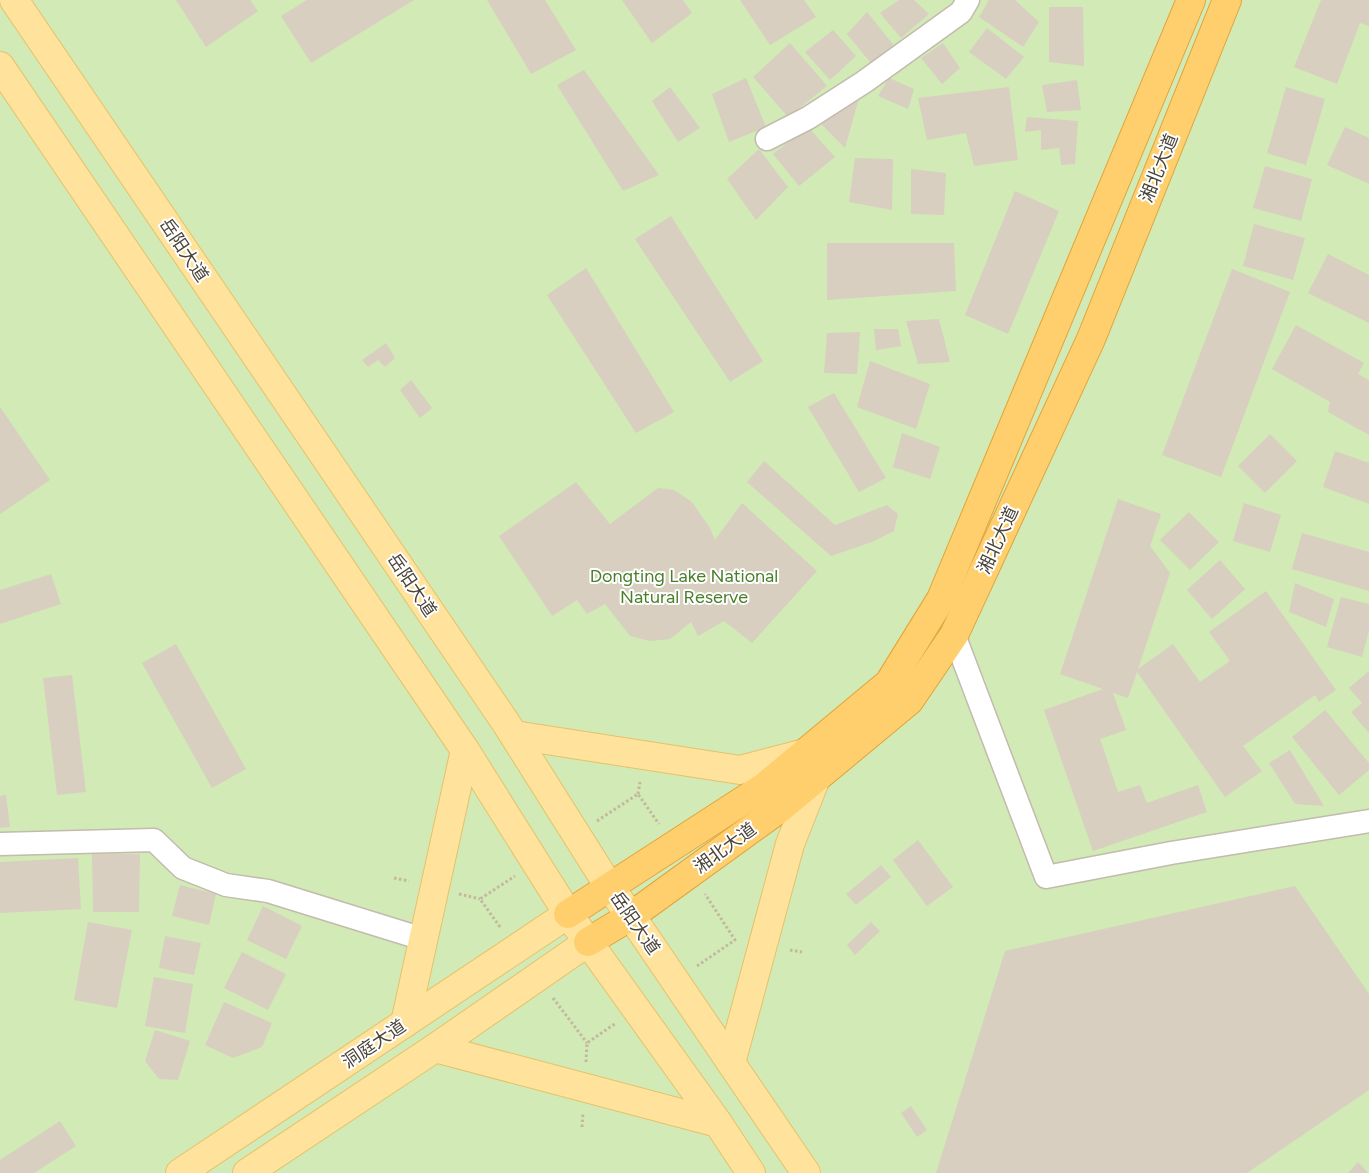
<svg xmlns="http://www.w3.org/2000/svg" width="1369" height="1173" viewBox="0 0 1369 1173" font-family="Figtree,'Noto Sans SC',sans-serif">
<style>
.green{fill:#d2eab5}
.building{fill:#d8cfc1}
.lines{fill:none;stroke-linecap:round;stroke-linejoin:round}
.street-casing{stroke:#c2bbae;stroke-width:25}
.primary-casing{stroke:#e6c16a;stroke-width:30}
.highway-casing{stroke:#e0a43c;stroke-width:30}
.path{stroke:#c4b79f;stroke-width:3;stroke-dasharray:2.5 2.5;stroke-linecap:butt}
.street{stroke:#fff;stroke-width:22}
.primary{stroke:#ffe39c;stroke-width:28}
.highway{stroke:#ffcf6e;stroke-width:28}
.labels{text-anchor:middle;stroke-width:4;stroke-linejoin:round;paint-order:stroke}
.street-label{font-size:18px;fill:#4b4439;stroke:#fff}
.park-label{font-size:18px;fill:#4a7f2a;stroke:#fff}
</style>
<rect width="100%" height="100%" fill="#f6f3ec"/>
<rect class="green" x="0" y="0" width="1369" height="1173"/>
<g class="building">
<polygon points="176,0 250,0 258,11 206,47"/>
<polygon points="307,0 414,0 311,63 281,16"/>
<polygon points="487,0 545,0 576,50 531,74"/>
<polygon points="622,0 683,0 692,13 652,43"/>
<polygon points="740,0 804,0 816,17 770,45"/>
<polygon points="899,0 914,0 929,14 901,38 880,13"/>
<polygon points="989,0 1015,0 1039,22 1023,47 979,17"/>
<polygon points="1321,0 1369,0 1369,26 1360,23 1337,84 1294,67"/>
<polygon points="1049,7 1083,7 1084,66 1049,62"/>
<polygon points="867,12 895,47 871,63 847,34"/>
<polygon points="987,28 1024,57 1006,79 969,52"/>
<polygon points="833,30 856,56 830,80 805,52"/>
<polygon points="790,43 827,86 788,117 753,77"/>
<polygon points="943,43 960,68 942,84 921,58"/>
<polygon points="584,70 659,175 623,191 557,85"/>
<polygon points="746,78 766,127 729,142 712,94"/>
<polygon points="889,78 914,89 908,109 878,96"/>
<polygon points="1077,80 1081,110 1047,112 1042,85"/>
<polygon points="670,87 700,128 678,142 652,101"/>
<polygon points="1009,87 1018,160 974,166 966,133 927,140 918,98"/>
<polygon points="1286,87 1325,99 1306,165 1267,153"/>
<polygon points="859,98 845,148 820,123"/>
<polygon points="1027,117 1078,121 1075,164 1061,165 1059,148 1041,150 1041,130 1025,132"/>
<polygon points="808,127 835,157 799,186 773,154"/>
<polygon points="1345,127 1369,138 1369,184 1327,165"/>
<polygon points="759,149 788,187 756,220 727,179"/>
<polygon points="855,158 893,159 892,210 849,202"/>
<polygon points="1265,166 1312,179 1301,221 1253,208"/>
<polygon points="911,169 946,173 944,215 911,214"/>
<polygon points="1015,191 1059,211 1008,334 965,315"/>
<polygon points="671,216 763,361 730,382 635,239"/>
<polygon points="1254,224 1305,238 1293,280 1243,266"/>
<polygon points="827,243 954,243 956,291 827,300"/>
<polygon points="1328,254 1369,275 1369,323 1308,293"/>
<polygon points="586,268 674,412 636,433 547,295"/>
<polygon points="1232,269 1290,292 1221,477 1162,455"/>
<polygon points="939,319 950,362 918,364 906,321"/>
<polygon points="1296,325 1364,363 1358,374 1369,380 1369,435 1328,412 1330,402 1272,369"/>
<polygon points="874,329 898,329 901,346 876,350"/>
<polygon points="860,332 857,374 824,373 827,333"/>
<polygon points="386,343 395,358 385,367 378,360 368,367 362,360"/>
<polygon points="870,361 930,384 916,429 857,407"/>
<polygon points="411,380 432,408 420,418 400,390"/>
<polygon points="834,393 886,478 859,492 808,407"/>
<polygon points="0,407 50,480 0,514"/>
<polygon points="902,433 940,447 930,479 893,467"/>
<polygon points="1270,434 1297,461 1265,493 1238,466"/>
<polygon points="1335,451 1369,463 1369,504 1323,487"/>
<polygon points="764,461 835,525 887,505 898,514 894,531 872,542 831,556 747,482"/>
<polygon points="576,482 610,524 658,488 674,490 692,502 710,528 715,540 742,503 817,571 752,643 724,621 698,636 691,622 670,639 650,641 630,636 605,604 587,614 577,600 552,616 499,536"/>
<polygon points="1118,499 1161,514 1150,546 1170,573 1138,669 1173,644 1200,682 1230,661 1209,632 1266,591 1336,690 1319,702 1315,695 1243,746 1262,771 1225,797 1137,672 1128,698 1113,693 1126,730 1100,739 1118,792 1140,785 1147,803 1198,785 1207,812 1093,851 1044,710 1103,689 1060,674"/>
<polygon points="1244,503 1281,515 1270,552 1233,541"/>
<polygon points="1189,512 1219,542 1190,570 1160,540"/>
<polygon points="1302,533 1369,552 1369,591 1292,569"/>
<polygon points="1220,560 1245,589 1212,619 1187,590"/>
<polygon points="51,574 61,604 0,624 0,590"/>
<polygon points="1295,583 1334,599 1326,627 1289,612"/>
<polygon points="1341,597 1369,604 1369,631 1362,657 1327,647"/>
<polygon points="176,644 246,769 212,788 142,663"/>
<polygon points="1369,671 1369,733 1351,712 1362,703 1349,688"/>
<polygon points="72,675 86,792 57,795 43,678"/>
<polygon points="1325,710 1369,763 1369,770 1339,795 1292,737"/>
<polygon points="1290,750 1324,806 1295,804 1269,763"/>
<polygon points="6,795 10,827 0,828 0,796"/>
<polygon points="918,840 953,887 927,906 893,860"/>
<polygon points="92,854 140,854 139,912 93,912"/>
<polygon points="78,858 81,909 0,913 0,862"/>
<polygon points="881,865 891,877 856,905 846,894"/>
<polygon points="180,885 216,894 209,925 172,916"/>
<polygon points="1295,886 1369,994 1369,1090 1247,1173 936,1173 1005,951"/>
<polygon points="263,906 302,926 286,959 247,940"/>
<polygon points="88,922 132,930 117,1008 74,1000"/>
<polygon points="871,922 880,931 855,955 847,945"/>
<polygon points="165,936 201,943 194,975 159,968"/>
<polygon points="242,952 286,974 268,1010 224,988"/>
<polygon points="154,977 193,984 185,1033 145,1026"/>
<polygon points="224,1002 272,1023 262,1047 233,1058 205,1045"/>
<polygon points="155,1030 190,1041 178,1080 159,1079 145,1061"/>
<polygon points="911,1106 927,1130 917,1137 901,1113"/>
<polygon points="60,1121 76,1146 34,1173 0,1173 0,1160"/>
<polygon points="1358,1162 1368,1173 1348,1173"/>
</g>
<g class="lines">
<defs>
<g id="street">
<polyline points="767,139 808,118 864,82 961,12 968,0"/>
<polyline points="954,635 1046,877 1171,853 1369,821"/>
<polyline points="0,844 154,840 183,868 226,885 268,891 423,939"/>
</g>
<g id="primary">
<polyline points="14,0 506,723 610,888 631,916 806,1173"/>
<polyline points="0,66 465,750 568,914 718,1123 751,1173"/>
<polyline points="514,735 740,770 805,753"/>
<polyline points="405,1023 465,750"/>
<polyline points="435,1048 718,1123"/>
<polyline points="731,1063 790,844 816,778"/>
<polyline points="180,1173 568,914"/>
<polyline points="247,1173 435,1048 588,942"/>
</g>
<g id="highway">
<polyline points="568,914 764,787 889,683 941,599 1191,0"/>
<polyline points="588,942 631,916 779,809 909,701 954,635 1091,339 1227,0"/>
</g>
</defs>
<use href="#street" class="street-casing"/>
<use href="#primary" class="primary-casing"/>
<use href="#highway" class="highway-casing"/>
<g class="path">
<polyline points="638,794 640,782"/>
<polyline points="597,821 638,794 659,824"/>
<polyline points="394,878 409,881"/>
<polyline points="459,894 480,899"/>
<polyline points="500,927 480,899 515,876"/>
<polyline points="790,950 802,952"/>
<polyline points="697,966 735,940 705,894"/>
<polyline points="553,998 587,1043"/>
<polyline points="586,1062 587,1043 616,1023"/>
<polyline points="582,1127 583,1113"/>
</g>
<use href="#street" class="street"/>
<use href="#primary" class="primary"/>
<use href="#highway" class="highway"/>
</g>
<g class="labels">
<g class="street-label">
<text transform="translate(1159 168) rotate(-68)" y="6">湘北大道</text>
<text transform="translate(184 250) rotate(56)" y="6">岳阳大道</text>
<text transform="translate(998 540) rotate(-65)" y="6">湘北大道</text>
<text transform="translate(412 585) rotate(56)" y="6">岳阳大道</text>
<text transform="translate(725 848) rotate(-36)" y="6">湘北大道</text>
<text transform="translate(635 923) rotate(55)" y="6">岳阳大道</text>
<text transform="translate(374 1044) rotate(-34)" y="6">洞庭大道</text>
</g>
<g class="park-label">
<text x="684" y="582">Dongting Lake National<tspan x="684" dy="21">Natural Reserve</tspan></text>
</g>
</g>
</svg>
